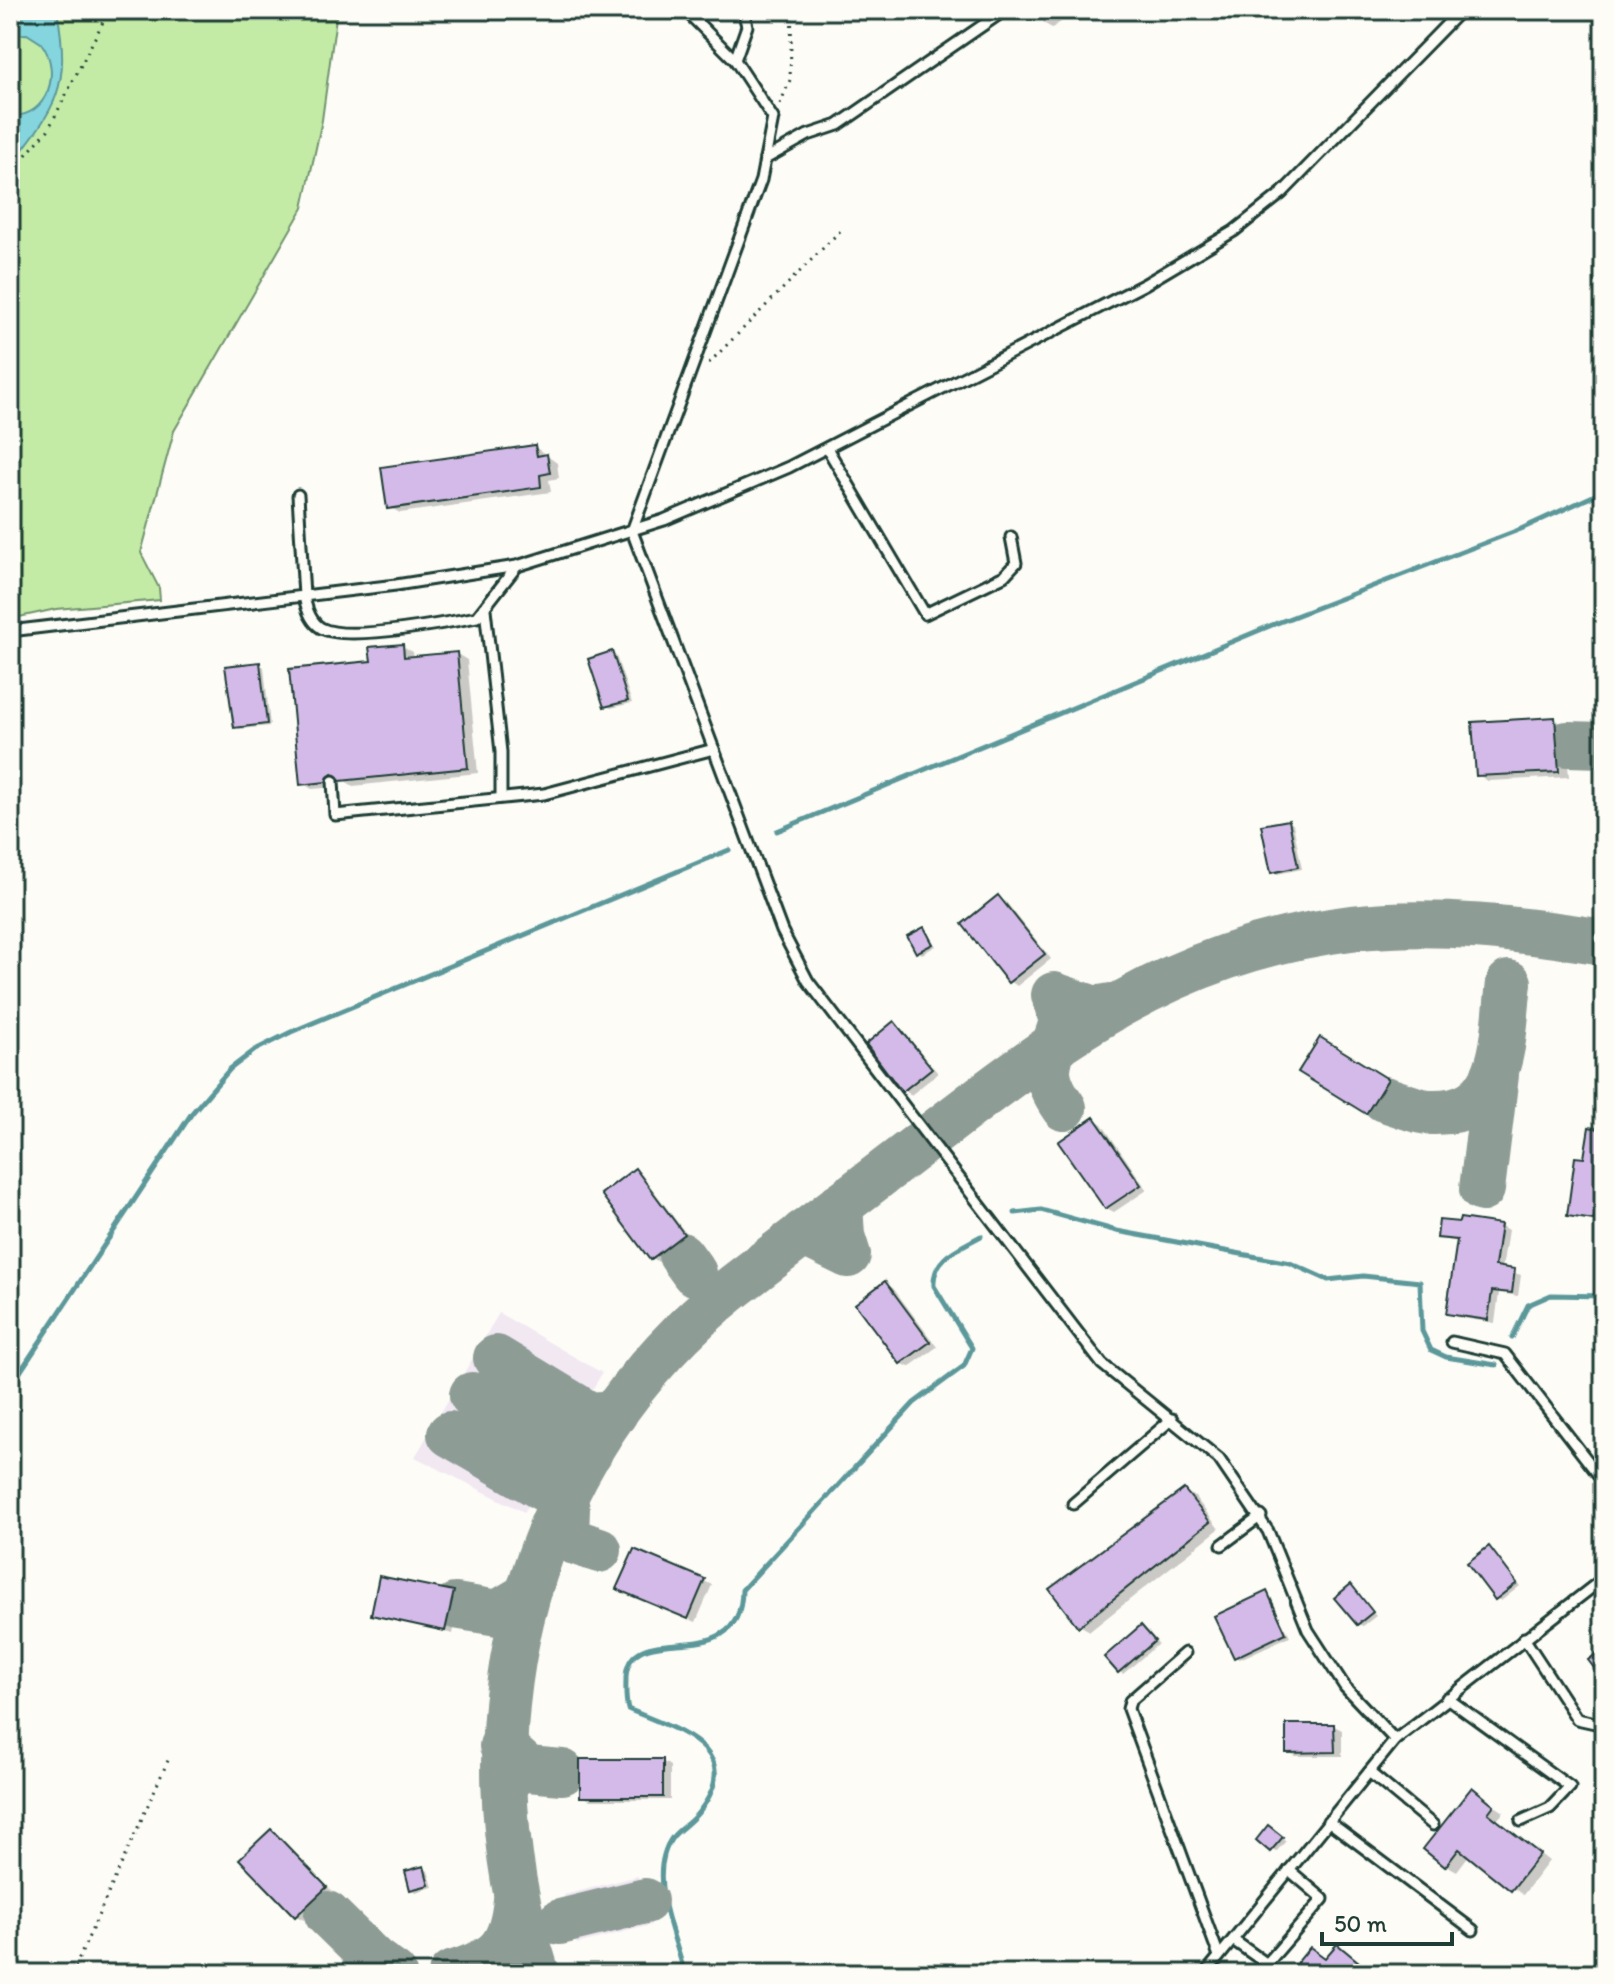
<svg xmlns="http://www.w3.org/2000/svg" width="1614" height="1984" viewBox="0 0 1614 1984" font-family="Itim,sans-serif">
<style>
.built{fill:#f1e8f2}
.green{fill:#c3eba6;stroke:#71946d;stroke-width:2}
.water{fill:#84d5de;stroke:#5c989a;stroke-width:2}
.shadow{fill:#0003}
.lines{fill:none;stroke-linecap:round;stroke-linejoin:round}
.stream{stroke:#5c989a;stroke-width:5}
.taxiway{stroke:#8e9c96;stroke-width:46}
.building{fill:#d4bae8;stroke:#1f3d34;stroke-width:2}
.lane-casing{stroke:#1f3d34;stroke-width:15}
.path{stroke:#1f3d34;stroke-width:3;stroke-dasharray:2 6;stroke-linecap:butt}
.lane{stroke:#fdfcf7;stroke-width:9}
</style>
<rect width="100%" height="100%" fill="#fdfcf7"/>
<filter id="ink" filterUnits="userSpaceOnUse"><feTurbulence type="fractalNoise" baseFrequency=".0125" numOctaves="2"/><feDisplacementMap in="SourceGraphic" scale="16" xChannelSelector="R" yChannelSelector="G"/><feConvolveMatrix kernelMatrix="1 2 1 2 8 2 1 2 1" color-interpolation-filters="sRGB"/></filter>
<g filter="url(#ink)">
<g class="built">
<polygon points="499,1313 602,1373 524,1512 415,1457"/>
<polygon points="638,1876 651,1925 577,1944 564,1895"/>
</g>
<polygon class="green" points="10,10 337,10 322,120 303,208 174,431 141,553 159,588 160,600 56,609 10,619"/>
<path class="water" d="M10 10H57C71 88 57 106 10 166V116C49 118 62 70 41 43L27 34 10 35Z"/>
<g class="shadow">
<polygon points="1040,10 1078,10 1052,28 1045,24 1037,12"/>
<polygon points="535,447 557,463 559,478 549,480 551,492 400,513 389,507"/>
<polygon points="402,646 413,652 414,658 457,654 467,660 478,773 353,786 342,779 336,787 312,789 302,783 373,663"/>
<polygon points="612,654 616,656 632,703 611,708 606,705"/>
<polygon points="259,664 264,667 270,726 240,729 236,727"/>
<polygon points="1555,719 1565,726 1569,777 1488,781 1478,775"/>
<polygon points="1288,822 1293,824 1302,869 1277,874 1273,871"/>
<polygon points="998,898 1006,902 1051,959 1017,986 1010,981"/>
<polygon points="924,929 936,946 922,954 918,951"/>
<polygon points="895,1024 938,1073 911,1095 904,1090"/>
<polygon points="1321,1040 1394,1085 1374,1117 1301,1072"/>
<polygon points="1094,1119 1102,1124 1147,1190 1114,1212 1106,1208"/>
<polygon points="1591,1130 1604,1132 1600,1222 1569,1215"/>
<polygon points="635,1171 642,1175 690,1239 659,1262 651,1258"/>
<polygon points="1501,1226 1508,1230 1502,1269 1521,1275 1518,1296 1499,1293 1495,1323 1456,1317 1449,1313 1459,1242 1439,1237"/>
<polygon points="886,1284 893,1288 937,1347 909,1367 901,1363"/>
<polygon points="1185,1491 1195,1497 1219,1529 1090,1631 1079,1625"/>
<polygon points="1489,1549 1520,1586 1501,1601 1496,1598"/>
<polygon points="704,1581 712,1585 696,1622 626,1593"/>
<polygon points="1355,1590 1376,1616 1363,1626 1358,1624"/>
<polygon points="453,1593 461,1597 453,1634 373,1614"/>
<polygon points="1267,1593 1290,1636 1240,1659 1235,1657"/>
<polygon points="1141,1628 1158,1644 1123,1674 1119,1671"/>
<polygon points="1334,1726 1342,1730 1342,1756 1296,1756 1288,1752"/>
<polygon points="662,1761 670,1766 670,1800 590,1800 582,1796"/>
<polygon points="1472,1790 1504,1812 1497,1820 1549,1861 1523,1895 1469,1855 1457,1871 1446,1865"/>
<polygon points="1273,1830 1286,1841 1276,1852 1272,1850"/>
<polygon points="271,1832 333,1892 304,1920 296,1916"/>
<polygon points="424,1868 428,1871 433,1887 416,1892 412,1889"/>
<polygon points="1337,1947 1370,1970 1367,1974 1290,1974 1327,1960"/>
</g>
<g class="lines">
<g class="stream">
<polyline points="777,831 1272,625 1521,529 1604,491"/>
<polyline points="1015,1213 1041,1210 1117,1231 1290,1263 1328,1280 1363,1276 1420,1282 1422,1331 1431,1350 1446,1357 1496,1365"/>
<polyline points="1512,1338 1528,1305 1551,1295 1604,1296"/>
<polyline points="10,1387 192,1113 230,1069 255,1050 291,1032 729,850"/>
<path d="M713 1974 683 1968C674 1934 654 1889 664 1855 671 1830 684 1830 698 1813 750 1748 673 1729 628 1709 625 1698 626 1689 626 1678 628 1612 741 1681 742 1590L914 1403 964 1366 972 1348 934 1286C932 1257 960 1248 981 1236"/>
</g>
<g class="taxiway">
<polyline points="1567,744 1604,745"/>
<path d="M1384 1099C1399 1103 1417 1112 1432 1112 1508 1114 1502 1038 1509 983"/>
<path d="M1064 1108C1036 1068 1051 1061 1062 1021L1054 995 1095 1009 1112 1006"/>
<polyline points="1482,1189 1496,1075"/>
<polyline points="803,1233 848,1255 842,1236 840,1205"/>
<polyline points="681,1255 694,1273"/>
<polyline points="496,1358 590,1415 615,1413"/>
<polyline points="472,1395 569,1453 585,1456 590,1452"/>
<polyline points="450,1434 543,1488"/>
<polyline points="562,1503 567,1509 566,1535 572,1541 599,1550"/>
<polyline points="455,1606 498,1613 526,1596"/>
<polyline points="502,1746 528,1769 562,1772"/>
<polyline points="327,1914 374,1960 394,1974"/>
<polyline points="560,1922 645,1901"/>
<path d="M451 1974C497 1960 511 1949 516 1900"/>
<path d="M537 1974C456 1723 525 1451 736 1285 797 1238 858 1192 919 1145 1057 1038 1171 951 1351 928 1436 918 1520 929 1604 942"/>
</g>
</g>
<g class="building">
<polygon points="535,445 537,456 547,454 550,473 540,475 541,487 387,509 381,467"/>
<polygon points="403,644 404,657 457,652 468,768 340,781 332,774 326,782 300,785 289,669 371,661 369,647"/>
<polygon points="612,651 628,701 604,707 588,659"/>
<polygon points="260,662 267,724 234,728 225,666"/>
<polygon points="1555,717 1559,772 1476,776 1472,722"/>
<polygon points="1289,820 1298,867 1271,873 1261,825"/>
<polygon points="998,895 1045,954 1008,983 962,924"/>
<polygon points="924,927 933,944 916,953 907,936"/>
<polygon points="894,1021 932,1068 902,1092 866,1044"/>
<polygon points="1320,1037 1388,1079 1366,1114 1298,1072"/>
<polygon points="1094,1117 1141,1185 1105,1209 1058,1142"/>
<polygon points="1589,1127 1604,1130 1594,1220 1567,1216 1575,1157 1584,1158"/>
<polygon points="635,1168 684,1234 650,1260 601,1194"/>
<polygon points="1460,1218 1501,1224 1495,1266 1515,1269 1512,1293 1492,1291 1488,1320 1446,1314 1457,1240 1437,1238 1439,1220 1459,1222"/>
<polygon points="885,1281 930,1342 900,1364 855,1304"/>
<polygon points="1184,1489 1210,1522 1078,1627 1049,1589"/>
<polygon points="1489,1546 1517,1583 1495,1600 1467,1563"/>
<polygon points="634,1549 705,1579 688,1619 616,1589"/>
<polygon points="379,1576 454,1591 445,1631 371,1615"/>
<polygon points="1351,1584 1373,1612 1357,1625 1334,1598"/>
<polygon points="1267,1591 1286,1633 1234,1658 1214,1616"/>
<polygon points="1141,1625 1155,1641 1118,1673 1104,1657"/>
<polygon points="1604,1648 1604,1681 1588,1660"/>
<polygon points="1286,1724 1334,1724 1335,1752 1286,1753"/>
<rect x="580" y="1759" width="83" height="38"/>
<polygon points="1472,1787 1494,1805 1488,1813 1540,1854 1511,1891 1459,1849 1445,1867 1423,1849"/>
<polygon points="1268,1825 1283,1837 1270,1852 1256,1840"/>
<polygon points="271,1829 327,1887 295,1917 239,1859"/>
<polygon points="424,1866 429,1885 410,1890 405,1871"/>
<polygon points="1337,1944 1360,1963 1352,1974 1288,1974 1310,1947 1325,1958"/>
</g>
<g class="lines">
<defs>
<g id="lane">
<polyline points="685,10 735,60 773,118 761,180 632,531 782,931 808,981 1102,1364 1219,1459 1268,1531 1308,1630 1345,1687 1395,1740"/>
<polyline points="735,60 747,26 743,10"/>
<polyline points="765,159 808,135 838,125 1005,10"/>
<polyline points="827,448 925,614 1004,576 1016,563 1011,537"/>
<path d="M298 495 304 596C306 607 311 622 321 628 347 642 446 623 477 617L517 566"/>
<polyline points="485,609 501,752 501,797"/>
<polyline points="10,631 396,585 517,566 664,520 789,467 1145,284 1234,231 1282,193 1461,10"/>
<polyline points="333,781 335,815 544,794 714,749"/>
<polyline points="1452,1342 1505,1354 1604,1482"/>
<polyline points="1073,1504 1172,1419"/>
<polyline points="1222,1545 1261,1516"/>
<polyline points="1524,1638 1577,1719 1604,1725"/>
<polyline points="1185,1653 1130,1701 1128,1709 1219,1956"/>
<polyline points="1447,1698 1570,1787 1550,1808 1521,1821"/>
<polyline points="1369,1772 1433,1825"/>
<polyline points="1328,1821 1473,1930"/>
<polyline points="1233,1940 1267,1964"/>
<polyline points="1205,1974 1395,1740 1604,1578"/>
<polyline points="1258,1974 1323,1899 1289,1870"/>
</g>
</defs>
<use href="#lane" class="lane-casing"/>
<g class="path">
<polyline points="780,104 790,80 792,10"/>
<polyline points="10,173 48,130 109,10"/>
<polyline points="709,363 844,227"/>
<polyline points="72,1974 170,1756"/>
</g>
<use href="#lane" class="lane"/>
</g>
</g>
<rect width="1614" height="1984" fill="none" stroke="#fdfcf7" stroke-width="40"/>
<rect x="20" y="20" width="1574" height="1944" fill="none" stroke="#1f3d34" stroke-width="3" filter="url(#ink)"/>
<path d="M1322 1932v12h130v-12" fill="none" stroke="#1f3d34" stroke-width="4"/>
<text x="1334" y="1932" font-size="24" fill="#1f3d34" stroke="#fdfcf7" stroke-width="6" paint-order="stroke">50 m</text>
</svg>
